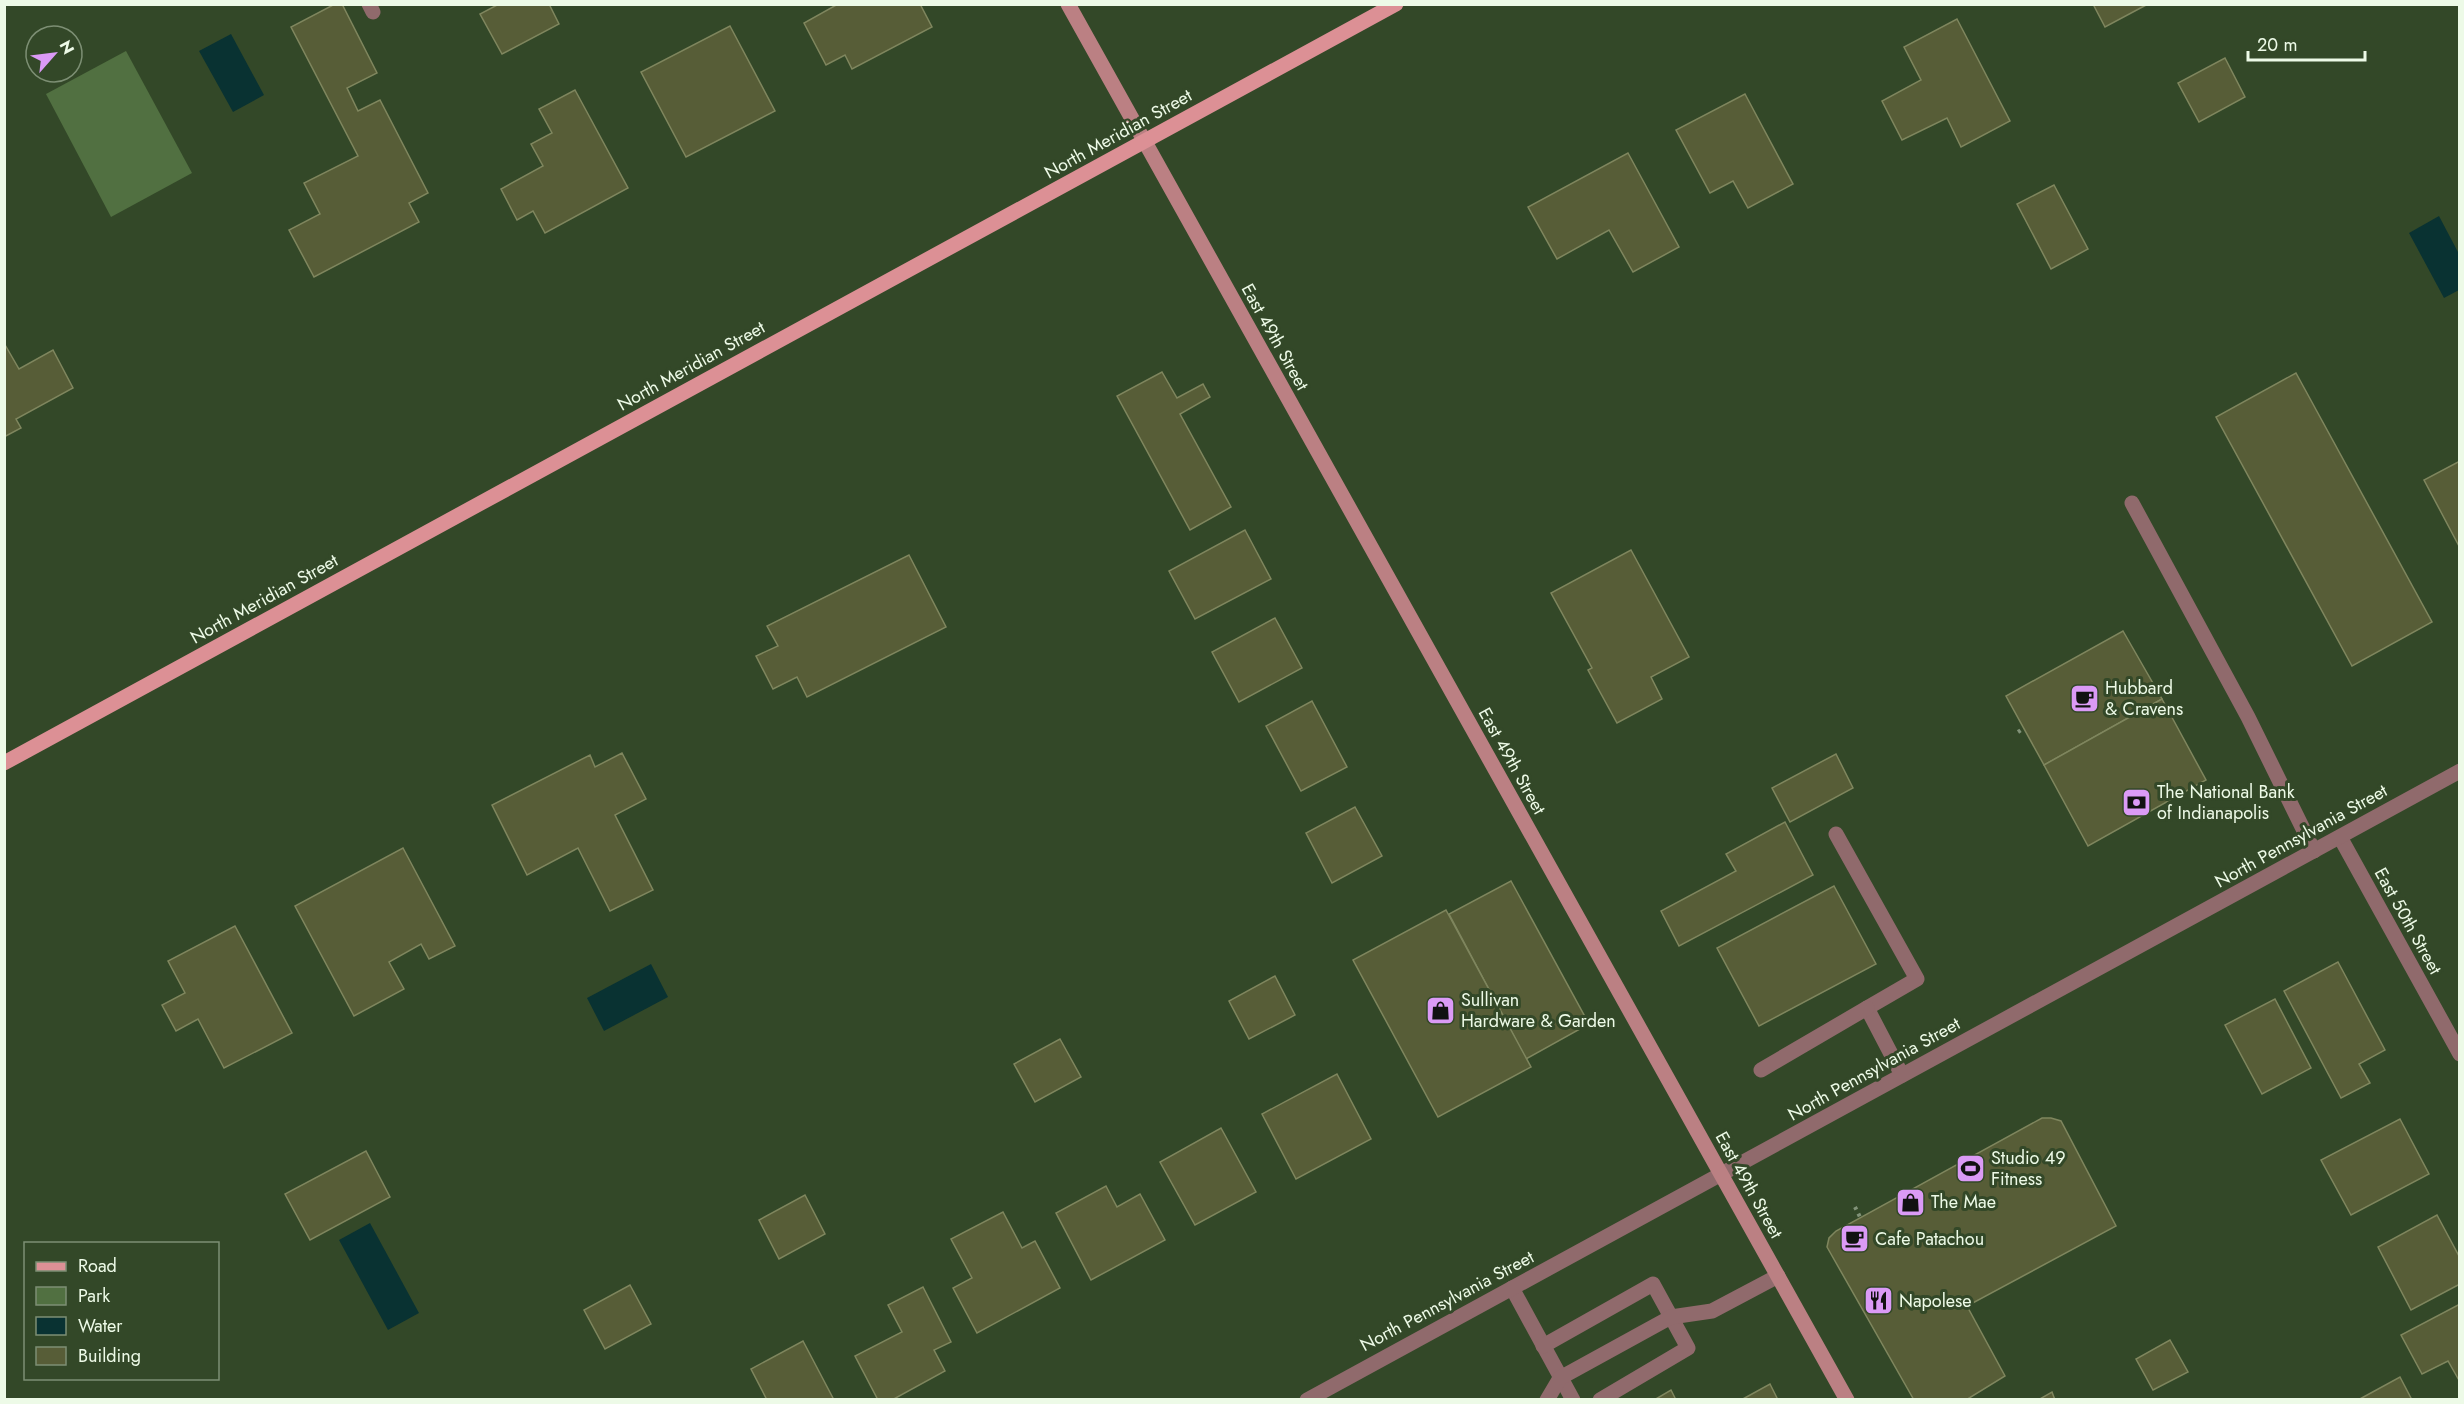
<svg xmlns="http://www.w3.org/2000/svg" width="2464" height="1404" viewBox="0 0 2464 1404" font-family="Jost,sans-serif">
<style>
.green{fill:#517041}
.water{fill:#093232}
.building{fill:#575d37;stroke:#7f865e;stroke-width:1.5}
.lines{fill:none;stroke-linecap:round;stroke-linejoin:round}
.path{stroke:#819278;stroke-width:4;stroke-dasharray:3 4.5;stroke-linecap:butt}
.lane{stroke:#906a6c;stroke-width:15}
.street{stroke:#906a6c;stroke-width:15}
.secondary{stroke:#bb8083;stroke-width:15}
.primary{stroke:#dc9095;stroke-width:15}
.labels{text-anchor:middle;stroke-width:6;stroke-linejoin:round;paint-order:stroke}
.street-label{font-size:18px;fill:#edfae7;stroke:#334828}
.poi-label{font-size:18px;fill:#edfae7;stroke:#334828;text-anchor:start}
</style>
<rect width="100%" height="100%" fill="#334828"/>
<polygon class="green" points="126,51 192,173 111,217 46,94"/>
<g class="water">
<polygon points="231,34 264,95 233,112 199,51"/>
<polygon points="2439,216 2459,254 2459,290 2444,298 2409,233"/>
<polygon points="651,964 668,997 604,1031 587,998"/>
<polygon points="370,1223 419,1313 388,1330 339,1240"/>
</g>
<g class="building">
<polygon points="335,4 342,4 377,73 347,88 358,111 380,100 428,193 409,203 419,222 314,277 289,230 320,214 304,183 358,156 291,27"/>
<polygon points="499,4 549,4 559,24 502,54 480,14"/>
<polygon points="838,4 920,4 932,27 852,69 845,55 826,65 804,23"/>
<polygon points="2093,4 2148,4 2105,27"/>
<polygon points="1957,19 2010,121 1961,147 1947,118 1902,140 1882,101 1921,80 1904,47"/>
<polygon points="730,26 775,111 686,157 641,72"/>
<polygon points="2225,58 2245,97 2199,122 2178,83"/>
<polygon points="575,90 628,188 545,233 533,211 517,220 501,189 543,166 531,144 552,133 539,109"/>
<polygon points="1745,94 1793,184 1748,208 1733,181 1710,193 1676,130"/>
<polygon points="1628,153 1679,247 1633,272 1609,230 1557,259 1528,207"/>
<polygon points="2054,185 2088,249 2051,269 2017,204"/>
<polygon points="4,343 19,369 53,350 73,388 16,419 21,428 4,437"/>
<polygon points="1162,372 1177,398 1203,384 1210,397 1180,414 1231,507 1190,530 1117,396"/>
<polygon points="2296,373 2432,622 2352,666 2216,417"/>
<polygon points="2460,461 2460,548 2424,480"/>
<polygon points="1245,530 1271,579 1195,619 1169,571"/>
<polygon points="1631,550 1689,657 1651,677 1662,699 1617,723 1588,670 1592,668 1551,593"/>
<polygon points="909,555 946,627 807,697 797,677 773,689 756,656 778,646 767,626"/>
<polygon points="1275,618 1302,668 1239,702 1212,652"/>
<polygon points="2123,631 2162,699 2044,765 2006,696"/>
<polygon points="2162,699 2206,780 2088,846 2044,765"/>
<polygon points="1312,701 1347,767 1301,791 1266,726"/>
<polygon points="622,753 646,799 615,815 653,890 610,911 578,848 527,875 492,805 590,755 595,767"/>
<polygon points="1836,754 1853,788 1790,822 1772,788"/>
<polygon points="1355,807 1382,856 1332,883 1306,833"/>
<polygon points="1785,822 1813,875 1679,946 1661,911 1736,871 1726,854"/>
<polygon points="403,848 455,946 429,959 421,944 389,962 404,989 354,1016 295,906"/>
<polygon points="1511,881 1589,1024 1526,1059 1449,914"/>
<polygon points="1834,886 1876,964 1759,1026 1717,948"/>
<polygon points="1446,910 1531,1067 1438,1117 1353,960"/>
<polygon points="235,926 292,1033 224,1068 198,1019 176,1031 162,1005 185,993 168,961"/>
<polygon points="2338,962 2385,1050 2359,1064 2370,1083 2341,1098 2284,991"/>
<polygon points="1275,976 1295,1015 1249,1039 1229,1001"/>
<polygon points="2275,999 2311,1068 2262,1094 2225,1025"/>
<polygon points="1060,1039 1081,1077 1035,1102 1014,1064"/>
<polygon points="1337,1074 1371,1139 1296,1179 1262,1114"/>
<polygon points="2042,1118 2051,1118 2061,1121 2116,1226 1967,1306 2005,1376 1966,1400 1914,1400 1827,1247 1829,1238 1836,1231"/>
<polygon points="2400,1119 2429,1174 2351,1215 2321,1160"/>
<polygon points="1221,1128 1256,1192 1195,1225 1160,1162"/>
<polygon points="366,1151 390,1197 310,1240 285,1194"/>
<polygon points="1106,1186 1117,1207 1140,1194 1165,1240 1091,1280 1056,1213"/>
<polygon points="805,1195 825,1234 779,1259 759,1220"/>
<polygon points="1003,1212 1022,1248 1035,1241 1060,1288 977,1333 953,1288 972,1278 951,1239"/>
<polygon points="2437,1215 2460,1258 2460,1284 2411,1310 2378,1247"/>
<polygon points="630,1285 651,1324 605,1349 584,1310"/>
<polygon points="923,1287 951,1342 934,1350 945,1371 892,1400 878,1400 855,1356 902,1332 888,1305"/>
<polygon points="2460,1304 2460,1382 2448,1361 2422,1374 2401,1335"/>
<polygon points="2170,1340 2188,1372 2153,1390 2136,1359"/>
<polygon points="803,1341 834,1400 767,1400 751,1369"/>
<polygon points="2400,1377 2412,1400 2358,1400"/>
<polygon points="1770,1384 1778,1400 1741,1400"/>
<polygon points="1671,1390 1676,1400 1654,1400"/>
<polygon points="2052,1392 2055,1400 2038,1400"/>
</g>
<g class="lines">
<g class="path">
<polyline points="2018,732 2024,728"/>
<polyline points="1855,1207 1860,1217"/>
</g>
<g class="lane">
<polyline points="2132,503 2248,717 2314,851"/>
<polyline points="1836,834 1917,979 1867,1008 1902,1075"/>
<polyline points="1761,1070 1867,1008"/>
<polyline points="1512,1288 1573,1400"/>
<polyline points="1543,1346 1653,1284 1688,1348 1600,1400"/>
<polyline points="1547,1400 1560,1378 1671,1317 1712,1311 1778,1276"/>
</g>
<g class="street">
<polyline points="369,4 373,12"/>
<polyline points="2340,837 2460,1054"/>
<polyline points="1307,1400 2460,771"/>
</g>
<polyline class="secondary" points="1068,4 1847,1400"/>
<polyline class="primary" points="4,763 1396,4"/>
</g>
<defs>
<symbol id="cafe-square" viewBox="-11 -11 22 22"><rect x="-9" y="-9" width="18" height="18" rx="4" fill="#db9af6" stroke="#334828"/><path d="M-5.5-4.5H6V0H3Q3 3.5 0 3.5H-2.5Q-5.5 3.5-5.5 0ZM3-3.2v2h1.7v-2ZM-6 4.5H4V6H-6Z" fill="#111"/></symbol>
<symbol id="bank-square" viewBox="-11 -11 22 22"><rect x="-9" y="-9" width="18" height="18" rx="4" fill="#db9af6" stroke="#334828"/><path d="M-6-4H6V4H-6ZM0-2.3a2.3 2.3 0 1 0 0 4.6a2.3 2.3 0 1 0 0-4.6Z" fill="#111"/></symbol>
<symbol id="shop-square" viewBox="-11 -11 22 22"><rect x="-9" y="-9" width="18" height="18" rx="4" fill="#db9af6" stroke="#334828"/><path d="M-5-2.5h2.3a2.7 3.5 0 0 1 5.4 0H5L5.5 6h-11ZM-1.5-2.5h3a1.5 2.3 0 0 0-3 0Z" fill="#111"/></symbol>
<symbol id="stadium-square" viewBox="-11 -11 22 22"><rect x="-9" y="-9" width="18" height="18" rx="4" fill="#db9af6" stroke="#334828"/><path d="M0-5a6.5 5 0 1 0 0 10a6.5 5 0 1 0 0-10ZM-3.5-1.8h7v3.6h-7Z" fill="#111"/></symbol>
<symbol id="restaurant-square" viewBox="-11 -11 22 22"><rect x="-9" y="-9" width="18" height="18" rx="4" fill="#db9af6" stroke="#334828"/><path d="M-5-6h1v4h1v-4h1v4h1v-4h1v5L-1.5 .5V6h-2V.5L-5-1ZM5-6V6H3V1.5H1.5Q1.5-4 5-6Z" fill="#111"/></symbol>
</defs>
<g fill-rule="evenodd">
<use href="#cafe-square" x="2068" y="682" width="33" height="33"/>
<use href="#bank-square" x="2120" y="786" width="33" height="33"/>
<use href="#shop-square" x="1424" y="994" width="33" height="33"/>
<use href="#stadium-square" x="1954" y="1152" width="33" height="33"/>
<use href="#shop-square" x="1894" y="1186" width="33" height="33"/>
<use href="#cafe-square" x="1838" y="1222" width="33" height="33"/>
<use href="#restaurant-square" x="1862" y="1284" width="33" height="33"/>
</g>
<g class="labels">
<g class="street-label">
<text transform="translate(1118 134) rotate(-29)" y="6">North Meridian Street</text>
<text transform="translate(1275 337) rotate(61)" y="6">East 49th Street</text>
<text transform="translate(691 366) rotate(-29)" y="6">North Meridian Street</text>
<text transform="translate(264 599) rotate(-29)" y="6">North Meridian Street</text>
<text transform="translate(1512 761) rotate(61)" y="6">East 49th Street</text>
<text transform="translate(2301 836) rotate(-29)" y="6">North Pennsylvania Street</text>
<text transform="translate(2408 921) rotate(61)" y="6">East 50th Street</text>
<text transform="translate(1874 1069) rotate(-29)" y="6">North Pennsylvania Street</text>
<text transform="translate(1749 1185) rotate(61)" y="6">East 49th Street</text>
<text transform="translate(1447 1301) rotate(-28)" y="6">North Pennsylvania Street</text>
</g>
<g class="poi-label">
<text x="2105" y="694">Hubbard<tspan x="2105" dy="21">&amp; Cravens</tspan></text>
<text x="2157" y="798">The National Bank<tspan x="2157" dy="21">of Indianapolis</tspan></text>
<text x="1461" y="1006">Sullivan<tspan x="1461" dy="21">Hardware &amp; Garden</tspan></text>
<text x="1991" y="1164">Studio 49<tspan x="1991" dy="21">Fitness</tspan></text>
<text x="1931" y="1208">The Mae</text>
<text x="1875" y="1245">Cafe Patachou</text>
<text x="1899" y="1307">Napolese</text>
</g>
</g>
<rect width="2464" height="1404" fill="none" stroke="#edfae7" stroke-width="12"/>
<rect x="24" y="1242" width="195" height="138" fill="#334828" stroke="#7d8f74" stroke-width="1.5"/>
<rect x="36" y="1262" width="30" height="9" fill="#dc9095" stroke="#7d8f74" stroke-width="1.5"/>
<text x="78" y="1272" font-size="18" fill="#edfae7">Road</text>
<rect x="36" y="1287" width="30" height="18" fill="#517041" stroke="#7d8f74" stroke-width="1.5"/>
<text x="78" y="1302" font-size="18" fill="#edfae7">Park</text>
<rect x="36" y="1317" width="30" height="18" fill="#093232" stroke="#7d8f74" stroke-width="1.5"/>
<text x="78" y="1332" font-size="18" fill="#edfae7">Water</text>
<rect x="36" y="1347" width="30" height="18" fill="#575d37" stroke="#7d8f74" stroke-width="1.5"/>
<text x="78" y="1362" font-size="18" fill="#edfae7">Building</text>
<g transform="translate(54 54) rotate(62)"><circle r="28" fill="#334828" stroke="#7d8f74" stroke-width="1.5"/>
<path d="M0-4.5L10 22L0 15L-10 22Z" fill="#db9af6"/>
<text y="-9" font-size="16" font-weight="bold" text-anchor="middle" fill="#edfae7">N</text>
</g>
<path d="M2248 51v9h117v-9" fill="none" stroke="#edfae7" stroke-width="3"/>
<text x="2257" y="51" font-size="18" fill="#edfae7" stroke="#334828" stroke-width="4.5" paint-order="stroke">20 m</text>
</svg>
